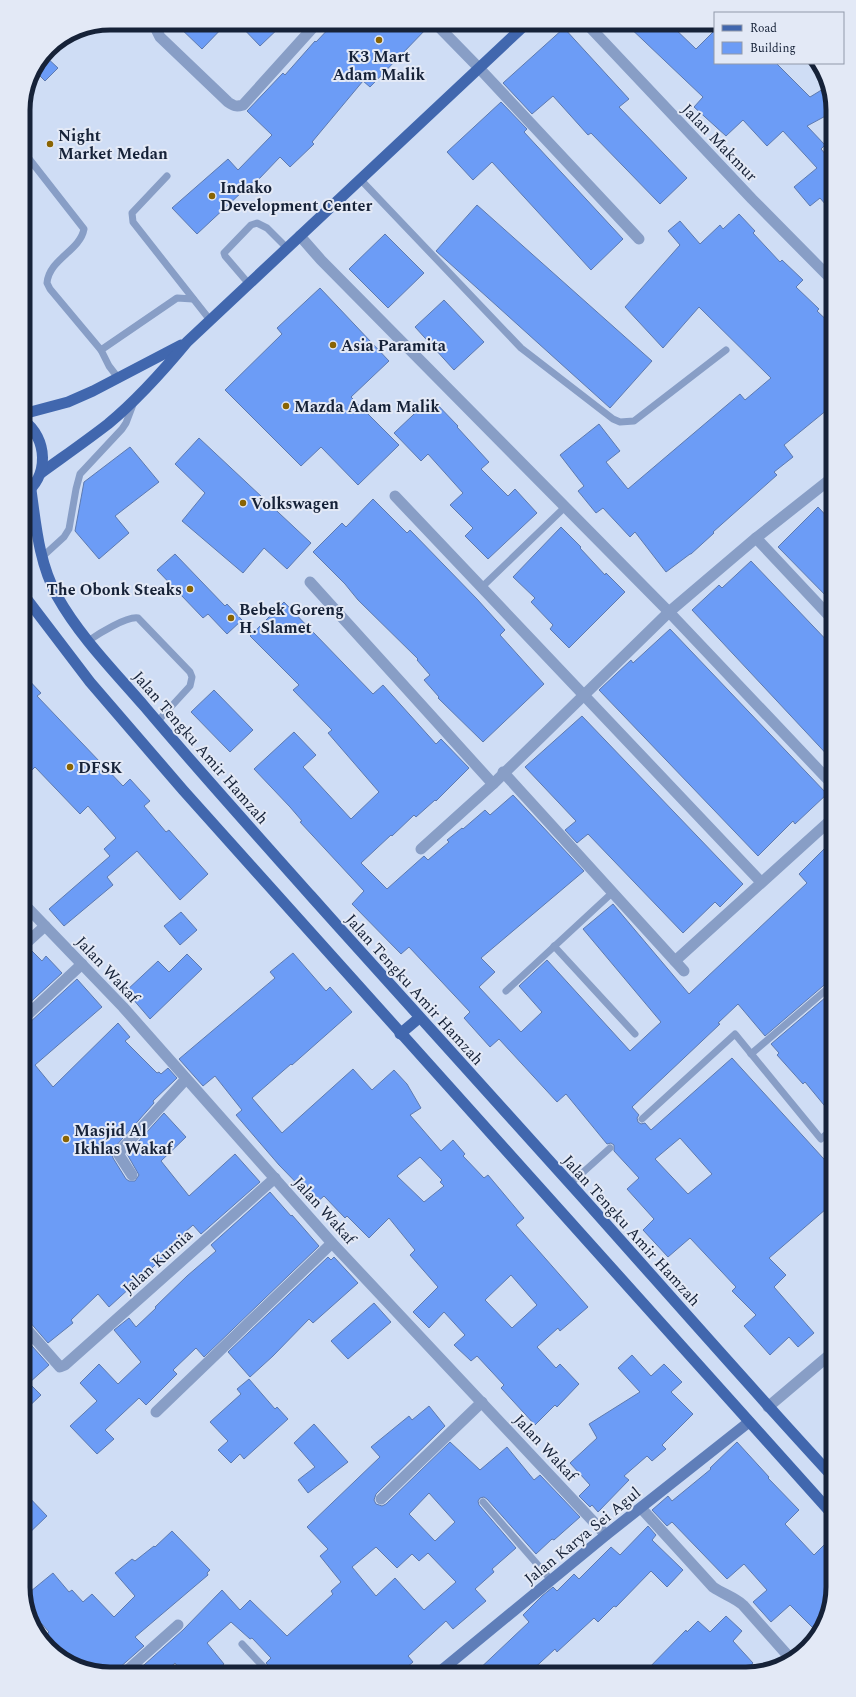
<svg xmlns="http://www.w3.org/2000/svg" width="856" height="1697" viewBox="0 0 856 1697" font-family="Spectral,serif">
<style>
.building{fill:#6c9cf6;stroke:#5d7ab0;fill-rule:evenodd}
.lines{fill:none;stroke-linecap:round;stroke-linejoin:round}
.service{stroke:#889ec6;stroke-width:7}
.minor{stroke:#889ec6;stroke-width:11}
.tertiary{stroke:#889ec6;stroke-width:11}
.secondary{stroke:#5f7eb9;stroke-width:11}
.primary{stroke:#4167ae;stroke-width:11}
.poi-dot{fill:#8a6402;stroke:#e3e9f6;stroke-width:1.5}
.labels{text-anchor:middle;stroke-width:4;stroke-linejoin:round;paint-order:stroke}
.poi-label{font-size:16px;font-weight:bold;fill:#162238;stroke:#e3e9f6;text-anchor:start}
.street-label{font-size:16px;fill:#162238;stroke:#e3e9f6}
.rim{fill:none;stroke:#162238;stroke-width:5}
</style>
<rect width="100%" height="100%" fill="#cfddf5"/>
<g class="building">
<polygon points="175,23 227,23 202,49"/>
<polygon points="238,23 284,23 260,46"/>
<polygon points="334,23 428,23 429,26 370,87 363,81 312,142 314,144 290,167 280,157 258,180 257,178 197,234 172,208 228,159 238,170 272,135 247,111 283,73 285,75 315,41 316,42"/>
<polygon points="625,23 669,23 696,49 715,30 715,63 776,63 810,97 828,86 833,112 807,126 825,145 821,149 833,163 833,213 820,198 810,206 794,187 817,168 783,131 767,146 743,120 726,136 694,107 703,97"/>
<polygon points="564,28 629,99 619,107 687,178 660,204 591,133 588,135 553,96 532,114 503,83"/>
<polygon points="44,55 58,68 45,81 34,70"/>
<polygon points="501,102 527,129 524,132 623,239 591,270 492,162 473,180 447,152"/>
<polygon points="477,205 652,361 610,408 436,251"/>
<polygon points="739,214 755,231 753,233 780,262 782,260 803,280 796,287 819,309 817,311 833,326 833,405 784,445 793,457 774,472 777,475 713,532 714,533 691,554 690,554 666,572 635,532 630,537 603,508 596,513 578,491 584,486 560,455 599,424 620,451 606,462 628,489 740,394 745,400 771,378 699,307 663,348 625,307 680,245 668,231 680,221 700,244 720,225 723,229"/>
<polygon points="385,234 424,273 388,308 349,269"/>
<polygon points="320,288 389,361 351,397 399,445 358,485 321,447 301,466 225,390 282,334 277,328"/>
<polygon points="444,300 484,342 454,370 415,327"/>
<polygon points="431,398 458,426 457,427 489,462 481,469 508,496 515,489 537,513 488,559 465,536 473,528 450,505 463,493 428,454 421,461 394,433"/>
<polygon points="199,438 311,543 287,569 264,548 243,573 182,521 205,493 175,464"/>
<polygon points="130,447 159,482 115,516 129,533 99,559 75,531 84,482"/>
<polygon points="373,499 407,533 410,530 477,599 505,630 500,635 544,684 483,742 438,698 439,697 424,680 430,675 417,660 418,659 358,600 345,584 313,552 342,523 346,527"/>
<polygon points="818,507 833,523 833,603 778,547"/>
<polygon points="561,527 581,547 580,548 605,575 606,573 625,592 569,648 550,629 553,625 531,602 535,598 513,577"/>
<polygon points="175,554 225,606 227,604 242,620 227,634 208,614 203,618 157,570"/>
<polygon points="751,561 833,647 833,761 692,610 719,585 722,588"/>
<path d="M284 602 373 694 383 685 436 744 441 739 469 768 436 801 435 800 416 817 414 815 392 836 391 835 361 863 387 889 424 856 428 860 449 842 447 840 462 828 463 829 485 810 490 815 513 795 584 871 481 958 495 972 479 987 521 1032 542 1012 519 986 547 960 630 1051 661 1022 583 929 613 904 689 994 807 883 799 874 833 840V979L830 980 765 1036 738 1004 718 1023 720 1024 632 1107 639 1115 637 1118 638 1122 641 1124 645 1123 651 1130 732 1058 833 1169V1203L769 1258 786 1275 774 1287 814 1333 798 1347 789 1337 770 1355 744 1326 756 1315 732 1291 736 1287 690 1238 668 1257 643 1230 654 1219 627 1189 639 1178 614 1151V1145L611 1143 607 1144 566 1094 557 1102 499 1039 490 1047 464 1018 470 1012 409 947 401 954 352 904 364 891 300 822 302 821 290 807 254 769 294 732 316 755 303 767 351 819 379 792 328 733 332 730 293 690 299 685 250 636ZM680 1138 712 1174 688 1194 655 1159Z"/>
<polygon points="670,629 827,794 795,824 793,821 758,856 599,690 631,660 633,663"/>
<polygon points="23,674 41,693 37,696 123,786 130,779 150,801 144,806 166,832 169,830 208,874 180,900 137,851 107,877 113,885 64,926 49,909 110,856 104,849 116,838 88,806 80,814 35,767 23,779"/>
<polygon points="214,690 253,730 230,752 191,712"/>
<polygon points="582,716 743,884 720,907 715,902 683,933 588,834 577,843 565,830 576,821 525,767"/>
<polygon points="181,912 197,930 180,945 164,926"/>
<polygon points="30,949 42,961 46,956 62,973 23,1009 23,953"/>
<path d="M293 953 326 991 330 987 352 1012 292 1065 291 1064 252 1098 282 1133 353 1069 372 1090 394 1070 407 1084 421 1108 410 1115 441 1151 453 1140 465 1154 463 1156 484 1178 488 1175 524 1218 516 1225 588 1307 560 1331 558 1328 537 1347 556 1368 560 1364 579 1384 557 1407 555 1405 535 1425 501 1388 504 1385 477 1356 471 1361 454 1345 465 1335 444 1312 429 1328 413 1312 438 1287 410 1255 415 1250 389 1218 369 1238 347 1216 345 1218 324 1196 316 1203 279 1165 236 1115 242 1110 215 1076 203 1086 179 1059 275 978 270 972ZM420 1157 442 1180 440 1182 444 1186 424 1202 397 1176ZM511 1275 537 1305 512 1328 485 1300Z"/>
<polygon points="187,954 202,969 150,1019 126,991 158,961 169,972"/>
<polygon points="77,979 102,1007 35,1065 53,1087 118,1023 130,1037 125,1041 157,1073 159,1072 161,1074 168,1068 177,1078 153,1101 154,1103 115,1147 112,1153 113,1158 126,1179 129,1181 135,1181 139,1175 127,1154 164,1113 186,1137 161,1161 189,1196 235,1154 260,1182 201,1234 193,1225 163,1252 166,1255 109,1307 98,1294 71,1320 73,1323 48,1343 28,1320 23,1318 23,1026 28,1024"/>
<polygon points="833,991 833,1116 805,1082 803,1084 777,1055 779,1053 771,1044"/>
<polygon points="270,1192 291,1216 292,1215 319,1246 204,1357 196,1348 173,1370 177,1374 146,1405 139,1398 105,1430 114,1439 97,1454 70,1426 97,1401 80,1383 99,1364 118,1384 141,1362 114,1330 129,1318 136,1327 156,1308 155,1307 187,1276 216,1251 211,1245"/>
<polygon points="328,1257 331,1260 334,1257 358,1283 313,1323 309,1319 273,1356 250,1377 228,1352"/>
<polygon points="374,1303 391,1322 348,1359 331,1341"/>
<polygon points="23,1336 49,1365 29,1383 41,1395 23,1412"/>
<polygon points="632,1355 651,1376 664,1364 682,1382 671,1392 693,1414 662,1445 666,1449 652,1461 647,1456 624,1476 629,1480 598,1512 592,1505 590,1507 579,1496 590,1485 570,1463 597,1438 589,1424 640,1392 618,1368"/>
<polygon points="249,1379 275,1409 277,1407 288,1419 244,1459 240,1454 231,1463 218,1450 228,1441 210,1422 241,1394 237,1389"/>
<path d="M429 1406 445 1426 376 1494 374 1500 376 1504 382 1506 386 1504 450 1442 480 1470 507 1447 534 1480 540 1475 580 1517 554 1540 552 1539 536 1554 487 1499 484 1497 480 1498 478 1501 479 1505 516 1548 492 1569 494 1572 475 1589 486 1601 453 1629 446 1621 408 1656 413 1662 399 1674H275L266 1663 271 1658 252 1638 250 1639 231 1622 207 1643 224 1664 212 1674H184L175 1663 163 1674H134L183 1630 222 1590 240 1610 250 1600 287 1636 333 1594 331 1591 341 1582 320 1556 328 1549 307 1527 380 1457 371 1447 409 1416 412 1420ZM429 1493 455 1522 435 1541 409 1514ZM376 1547 397 1568 412 1554 419 1561 428 1553 456 1582 424 1610 395 1578 376 1596 352 1567Z"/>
<polygon points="314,1424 348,1462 308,1493 298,1480 315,1467 294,1443"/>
<polygon points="737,1442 769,1477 768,1478 799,1510 785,1524 814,1555 833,1536 833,1588 819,1634 790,1605 771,1622 753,1602 767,1590 744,1564 727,1579 672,1522 667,1526 652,1510 668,1496 672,1501 711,1469 710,1468"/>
<polygon points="23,1491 47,1516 23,1539"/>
<polygon points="648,1526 656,1535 652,1540 683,1570 667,1587 651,1571 616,1607 614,1606 598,1622 594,1618 557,1652 555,1649 528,1674 474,1674 529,1622 523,1615 542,1596 553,1587 557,1591 574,1574 579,1579 611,1547 620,1555"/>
<polygon points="172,1531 210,1570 207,1573 208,1575 135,1637 144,1646 118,1669 116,1674 104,1674 57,1656 43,1638 49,1632 27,1607 25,1596 53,1573 69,1592 72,1590 83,1602 92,1594 114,1617 135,1596 115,1573 132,1559 135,1561 154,1546 155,1547"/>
<polygon points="726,1616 742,1631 733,1641 753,1663 742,1674 643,1674 686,1630 687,1632 698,1621 710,1632"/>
</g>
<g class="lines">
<g class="service">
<path d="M23 151 84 229C80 251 49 259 47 283L50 289 101 350 109 366 119 379"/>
<polyline points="167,176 132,213 133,222 210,320"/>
<polyline points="360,179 521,348 613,419 620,422 634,421 726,350"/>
<polyline points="249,284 225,256 224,253 251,225 257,223 267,228 287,248"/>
<polyline points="101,350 177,298 193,299"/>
<polyline points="41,558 64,537 69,529 76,489 80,474 122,429 126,423 134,402"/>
<polyline points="482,587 565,507"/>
<path d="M88 641C98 634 127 616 138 618L190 672 192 677 190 686 157 722"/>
<polyline points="554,946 635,1034"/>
<polyline points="506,991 613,892"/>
<polyline points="751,1054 833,984"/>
<polyline points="642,1119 735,1034 821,1139 833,1128"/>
<polyline points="570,1184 610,1148"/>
<polyline points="483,1502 551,1580"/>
<polyline points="242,1644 270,1674"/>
</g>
<g class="minor">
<path d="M158 23 156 29 160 37 228 102C234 106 236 107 243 105L317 23"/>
<polyline points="435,23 479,68 639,239"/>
<polyline points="300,236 321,260 669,612 833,785"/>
<polyline points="395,496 761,882"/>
<polyline points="756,538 833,620"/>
<polyline points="310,582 493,784"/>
<polyline points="503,772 684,971"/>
<polyline points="421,849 493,784 669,612 756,538 833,477"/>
<polyline points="23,903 123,1007 332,1243 606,1535"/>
<polyline points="23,946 45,926"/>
<polyline points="675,961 833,818"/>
<polyline points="23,1019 82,964"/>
<polyline points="132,1175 119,1155 121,1150 186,1079"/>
<polyline points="23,1325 60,1367 65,1365 275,1178"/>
<polyline points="156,1412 332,1243"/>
<polyline points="381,1499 482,1402"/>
<path d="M641 1508 713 1587C723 1594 734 1597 743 1605L790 1658"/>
<polyline points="123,1674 178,1625"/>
</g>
<g class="tertiary">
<polyline points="586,23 752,199 833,281"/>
<polyline points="768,1407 833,1352"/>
</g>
<polyline class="secondary" points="437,1674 606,1535 749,1422"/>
<g class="primary">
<polyline points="23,414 68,402 93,391 181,345"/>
<path d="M41 473C63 457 86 441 108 424 137 400 163 371 187 342L527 23"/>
<path d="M31 490C36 526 39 563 57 596 80 637 114 671 145 707 199 771 255 833 311 896 401 997 492 1097 583 1198 666 1291 748 1385 833 1477"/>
<path d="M23 495C50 477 48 438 23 420"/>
<polyline points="23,594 90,682 183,790 833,1515"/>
<polyline points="400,1034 419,1018"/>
</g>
</g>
<g class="poi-dot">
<circle cx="379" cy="40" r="4"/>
<circle cx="50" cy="144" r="4"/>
<circle cx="212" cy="196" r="4"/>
<circle cx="333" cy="345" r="4"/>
<circle cx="286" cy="406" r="4"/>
<circle cx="243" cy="503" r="4"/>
<circle cx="190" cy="589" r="4"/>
<circle cx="231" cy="618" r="4"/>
<circle cx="70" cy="767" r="4"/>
<circle cx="66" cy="1139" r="4"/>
</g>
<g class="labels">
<g class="poi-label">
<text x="379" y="62" text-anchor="middle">K3 Mart<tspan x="379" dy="18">Adam Malik</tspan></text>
<text x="58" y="141">Night<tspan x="58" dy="18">Market Medan</tspan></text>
<text x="220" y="193">Indako<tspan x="220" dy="18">Development Center</tspan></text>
<text x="341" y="351">Asia Paramita</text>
<text x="294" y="412">Mazda Adam Malik</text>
<text x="251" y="509">Volkswagen</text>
<text x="182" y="595" text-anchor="end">The Obonk Steaks</text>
<text x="239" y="615">Bebek Goreng<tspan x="239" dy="18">H. Slamet</tspan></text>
<text x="78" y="773">DFSK</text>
<text x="74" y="1136">Masjid Al<tspan x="74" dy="18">Ikhlas Wakaf</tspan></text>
</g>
<g class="street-label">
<text transform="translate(720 142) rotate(46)" y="6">Jalan Makmur</text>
<text transform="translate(201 747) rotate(49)" y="6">Jalan Tengku Amir Hamzah</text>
<text transform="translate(108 969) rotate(47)" y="6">Jalan Wakaf</text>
<text transform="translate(415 989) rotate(48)" y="6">Jalan Tengku Amir Hamzah</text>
<text transform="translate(325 1210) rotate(48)" y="6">Jalan Wakaf</text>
<text transform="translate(632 1230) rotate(48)" y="6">Jalan Tengku Amir Hamzah</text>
<text transform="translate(157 1261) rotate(-42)" y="6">Jalan Kurnia</text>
<text transform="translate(546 1447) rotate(47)" y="6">Jalan Wakaf</text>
<text transform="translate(582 1535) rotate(-39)" y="6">Jalan Karya Sei Agul</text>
</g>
</g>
<path d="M0 0H856V1697H0ZM110 30H746A80 80 0 0 1 826 110V1587A80 80 0 0 1 746 1667H110A80 80 0 0 1 30 1587V110A80 80 0 0 1 110 30Z" fill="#e3e9f6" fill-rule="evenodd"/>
<path class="rim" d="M110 30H746A80 80 0 0 1 826 110V1587A80 80 0 0 1 746 1667H110A80 80 0 0 1 30 1587V110A80 80 0 0 1 110 30Z"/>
<rect x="714" y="12" width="130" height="52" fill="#e3e9f6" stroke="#9199aa"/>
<rect x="722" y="25" width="20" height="6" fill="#4167ae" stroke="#9199aa"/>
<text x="750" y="32" font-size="12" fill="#162238">Road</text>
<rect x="722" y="42" width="20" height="12" fill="#6c9cf6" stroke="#9199aa"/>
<text x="750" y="52" font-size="12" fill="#162238">Building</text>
</svg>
